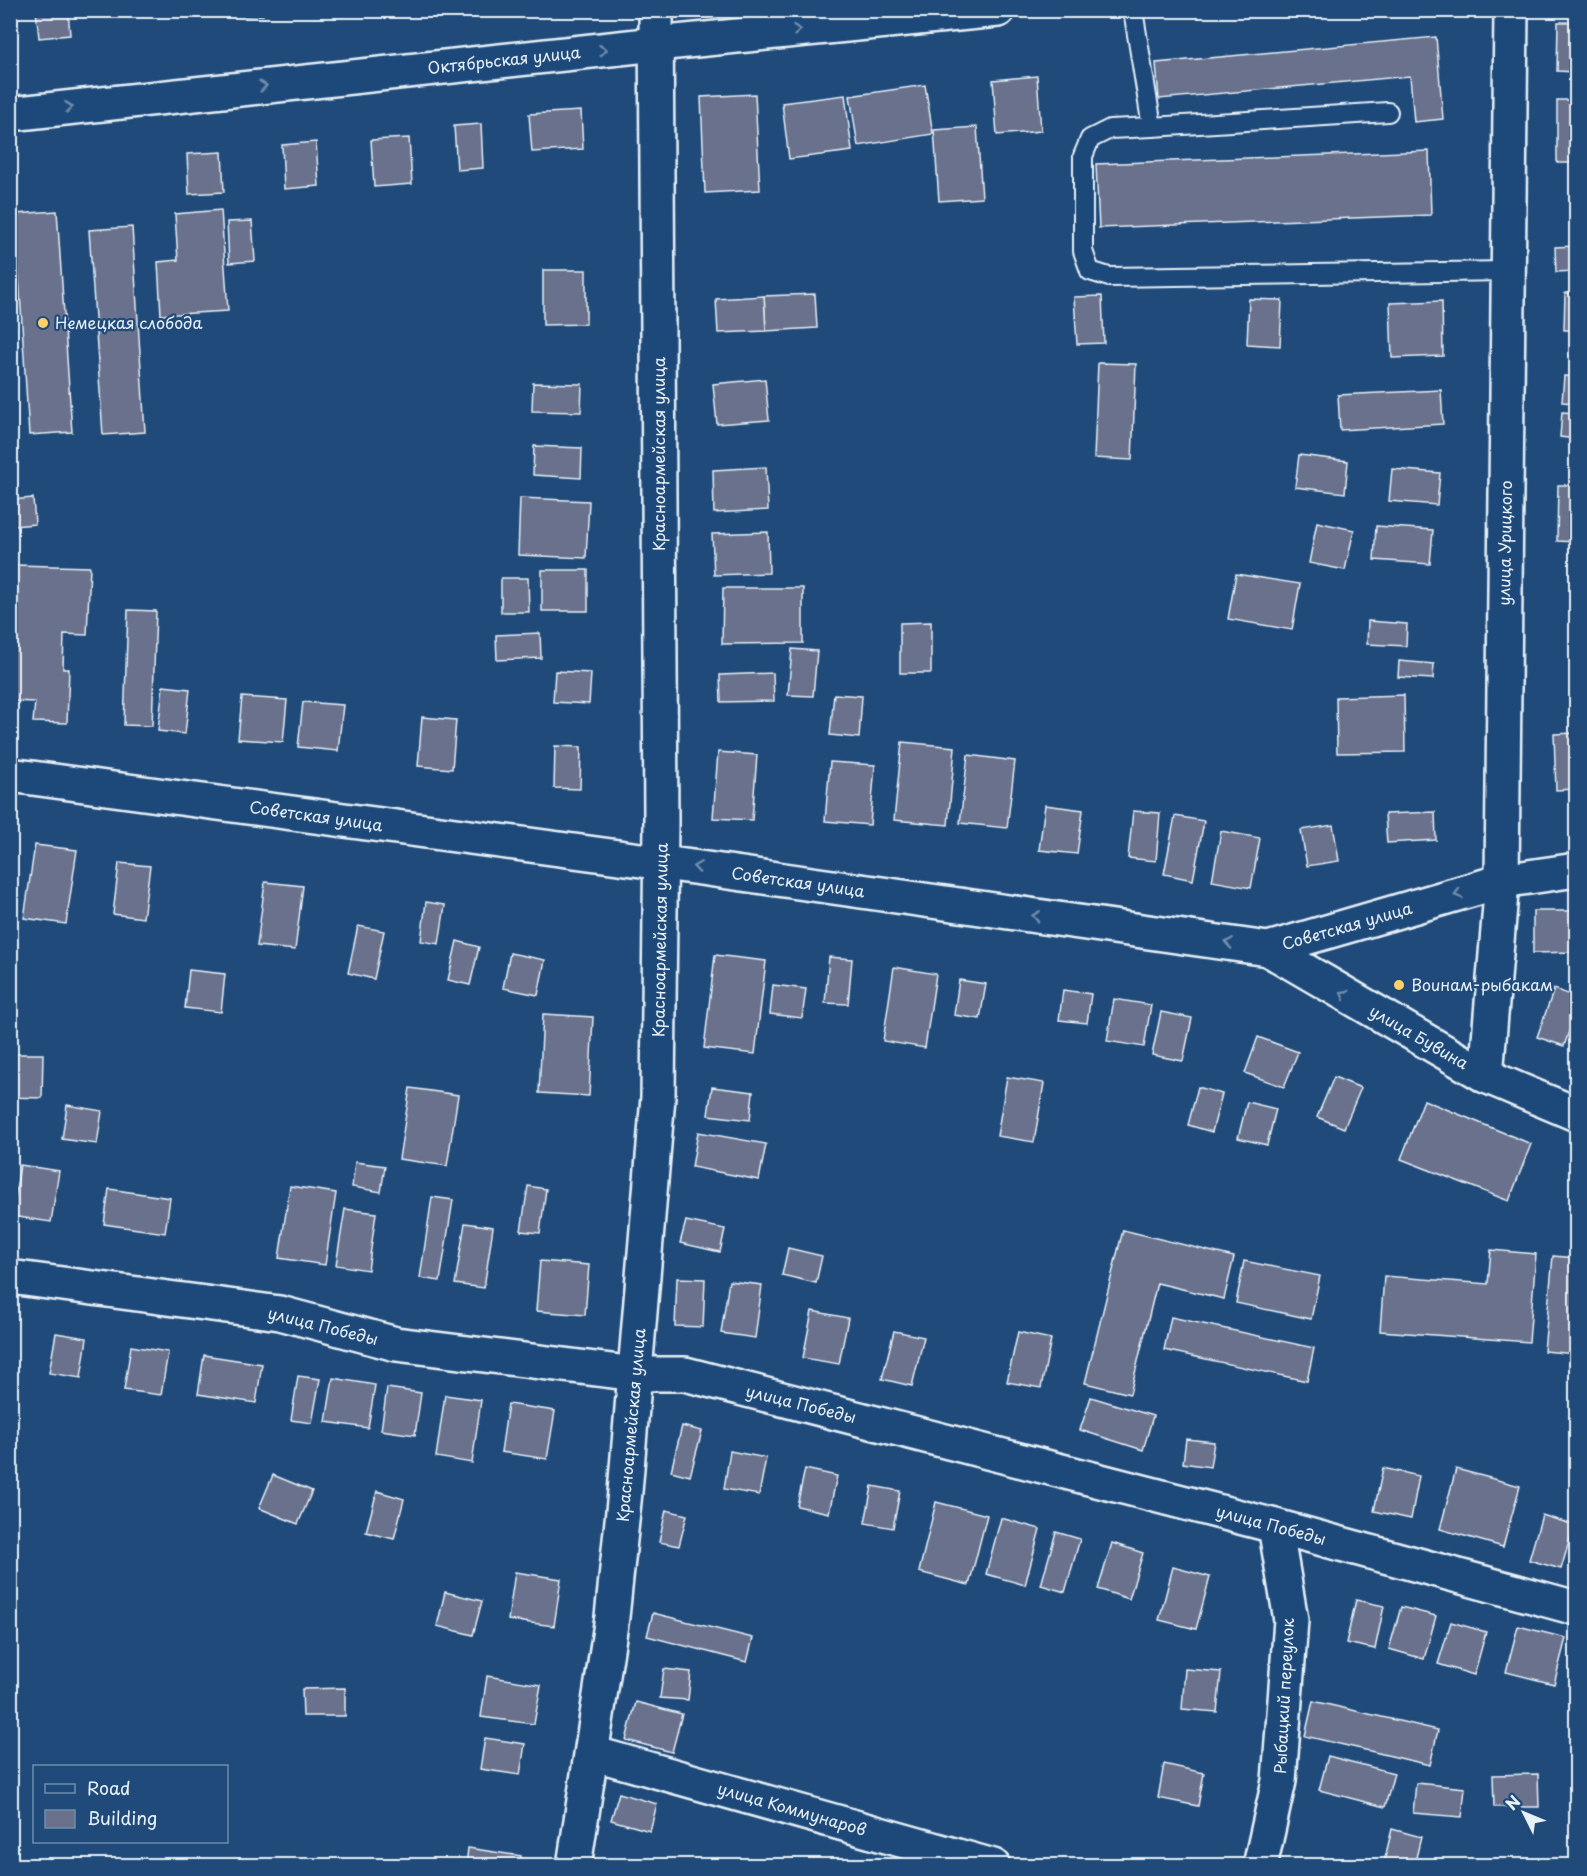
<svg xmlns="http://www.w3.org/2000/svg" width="1587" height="1876" viewBox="0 0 1587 1876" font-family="'Playpen Sans',sans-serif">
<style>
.building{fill:#69718c;stroke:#e8f1f8;stroke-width:1.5}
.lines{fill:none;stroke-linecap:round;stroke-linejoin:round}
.lane-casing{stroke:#e8f1f8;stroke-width:22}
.street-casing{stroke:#e8f1f8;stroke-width:38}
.lane{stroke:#1f4a7a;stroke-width:18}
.street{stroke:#1f4a7a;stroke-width:33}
.oneway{stroke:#6f8dac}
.poi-dot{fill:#ffd166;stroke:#1f4a7a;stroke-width:2}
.labels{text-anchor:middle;stroke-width:4.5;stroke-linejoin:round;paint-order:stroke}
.street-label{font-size:16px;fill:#e8f1f8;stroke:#1f4a7a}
.poi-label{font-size:16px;fill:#e8f1f8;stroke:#1f4a7a;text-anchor:start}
</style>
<rect width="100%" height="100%" fill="#1f4a7a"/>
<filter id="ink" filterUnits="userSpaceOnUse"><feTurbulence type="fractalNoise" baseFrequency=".0167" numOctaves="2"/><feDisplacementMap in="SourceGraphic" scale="12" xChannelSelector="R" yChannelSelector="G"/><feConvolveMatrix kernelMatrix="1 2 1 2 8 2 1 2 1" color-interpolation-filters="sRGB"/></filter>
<g filter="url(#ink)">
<g class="building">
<polygon points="36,10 68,10 70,35 39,38"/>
<polygon points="245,10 262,10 263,15 245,16"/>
<polygon points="1558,22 1576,22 1576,72 1557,71"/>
<polygon points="1436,37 1443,119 1414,122 1410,76 1159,99 1156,63"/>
<polygon points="1037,76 1041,131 997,135 993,80"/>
<polygon points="925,85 933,134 858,146 850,96"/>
<polygon points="755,94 760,190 705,193 701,97"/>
<polygon points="845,95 852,151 789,159 782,103"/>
<rect x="1557" y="100" width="19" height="63"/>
<polygon points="581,111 583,149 532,152 529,114"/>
<polygon points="481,124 483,168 457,170 454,126"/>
<polygon points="977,127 982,198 939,201 934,130"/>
<polygon points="409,138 412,184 374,187 371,140"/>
<polygon points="316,142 319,186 284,189 282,145"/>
<polygon points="1429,151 1431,215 1099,228 1096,164"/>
<polygon points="222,152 224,192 189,194 187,154"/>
<polygon points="221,210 228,311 161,315 158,262 178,260 175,214"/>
<polygon points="57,211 72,432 29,435 15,214"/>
<polygon points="252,221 255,261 229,263 227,222"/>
<polygon points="132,227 145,432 103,435 89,230"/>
<polygon points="1576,246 1576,271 1556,272 1555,247"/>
<polygon points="543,270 586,270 586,324 543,325"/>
<polygon points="1565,293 1576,293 1576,330 1564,330"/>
<polygon points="815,294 817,328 766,331 764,296"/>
<polygon points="764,296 766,331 718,333 716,299"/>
<polygon points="1102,296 1104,343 1077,344 1074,297"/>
<polygon points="1249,299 1282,300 1280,346 1247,344"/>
<polygon points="1442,301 1443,356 1392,358 1390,303"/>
<polygon points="1098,363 1136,364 1132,460 1094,458"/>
<polygon points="1564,376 1576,377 1576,403 1562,402"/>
<polygon points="765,379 769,420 717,424 713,384"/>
<polygon points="533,383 582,384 581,412 532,411"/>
<polygon points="1441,390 1443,424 1340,430 1338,395"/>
<polygon points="1562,412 1576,413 1576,439 1560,437"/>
<polygon points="534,446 582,448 581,478 533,475"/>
<polygon points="1299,455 1348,461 1345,493 1295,487"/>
<polygon points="766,467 768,510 714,513 713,470"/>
<polygon points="1392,469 1440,473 1437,505 1389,501"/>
<polygon points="1558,485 1576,485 1576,542 1557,541"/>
<polygon points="33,498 35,524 13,526 11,500"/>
<polygon points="520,498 589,501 586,558 518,555"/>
<polygon points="1317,522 1354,530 1345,570 1309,563"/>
<polygon points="1376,526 1433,530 1430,564 1374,560"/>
<polygon points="768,532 769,573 714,575 712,534"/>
<polygon points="15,565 90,567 87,635 64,634 63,669 69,669 67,723 33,722 35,702 10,701"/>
<rect x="542" y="570" width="46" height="41"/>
<polygon points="1236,574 1300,584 1292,630 1228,619"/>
<polygon points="501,578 528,578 529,612 501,612"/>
<polygon points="723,588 803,588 803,643 722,644"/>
<polygon points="128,610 156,611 152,726 124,725"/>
<polygon points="1368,621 1407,624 1406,646 1367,644"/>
<polygon points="931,622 931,673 900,673 900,623"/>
<polygon points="540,633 541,658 497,660 496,635"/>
<polygon points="792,649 817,651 813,696 788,695"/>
<polygon points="1399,661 1434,664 1433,679 1398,677"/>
<polygon points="555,671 591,673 589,704 553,702"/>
<polygon points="773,673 774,701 721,702 720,675"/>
<polygon points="163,686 190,689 185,734 158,731"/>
<polygon points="834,694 862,696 859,738 830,735"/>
<polygon points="1404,695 1405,752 1337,753 1336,697"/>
<polygon points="242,697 287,700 283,742 238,739"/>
<polygon points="303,702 343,705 338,751 298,747"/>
<polygon points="422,717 456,720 452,769 418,766"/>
<polygon points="1576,733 1576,789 1556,790 1554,734"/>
<polygon points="902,742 955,747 948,825 894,820"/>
<polygon points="555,746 581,747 580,789 554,788"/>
<polygon points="718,752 757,755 752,820 713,818"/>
<polygon points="968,755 1015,761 1007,828 960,823"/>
<polygon points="830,762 875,765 870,825 825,821"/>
<polygon points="1045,805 1083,810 1077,854 1039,850"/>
<polygon points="1133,811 1160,813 1156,861 1128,858"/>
<polygon points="1435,812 1436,840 1387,843 1385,814"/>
<polygon points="1175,816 1204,821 1193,880 1164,874"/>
<polygon points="1333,825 1339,861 1307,866 1301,830"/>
<polygon points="1221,831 1260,838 1251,888 1212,881"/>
<polygon points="35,845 77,850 66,924 24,918"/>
<polygon points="119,863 150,866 143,918 113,914"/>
<polygon points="265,882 303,886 295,950 257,946"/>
<polygon points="426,902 445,905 439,944 421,941"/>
<polygon points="1533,911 1576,911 1576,952 1533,953"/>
<polygon points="358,926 384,931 374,979 348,973"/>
<polygon points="457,941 479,947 470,985 448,980"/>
<polygon points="510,953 545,960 538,995 503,988"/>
<polygon points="715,955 766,961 755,1054 704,1048"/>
<polygon points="829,957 852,959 848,1004 825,1003"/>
<polygon points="894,967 936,974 925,1048 883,1041"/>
<polygon points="189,970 225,974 221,1012 185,1008"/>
<polygon points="959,980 986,984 980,1019 954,1015"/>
<polygon points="773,985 806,989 802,1018 770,1014"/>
<polygon points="1554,989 1576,997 1576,1011 1564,1046 1537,1037"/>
<polygon points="1063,990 1091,994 1087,1023 1059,1020"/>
<polygon points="1114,999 1151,1005 1144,1047 1107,1041"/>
<polygon points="1161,1012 1192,1018 1183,1061 1152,1055"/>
<polygon points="543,1014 593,1017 589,1096 539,1093"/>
<polygon points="1258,1037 1298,1052 1284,1087 1245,1073"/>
<polygon points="10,1054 43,1054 42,1098 10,1097"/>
<polygon points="1007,1077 1044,1083 1034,1142 997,1136"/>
<polygon points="1334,1077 1361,1088 1344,1128 1317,1117"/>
<polygon points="712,1087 753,1092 750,1120 708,1115"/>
<polygon points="1198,1087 1222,1094 1212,1132 1188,1125"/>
<polygon points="410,1088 458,1095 447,1166 399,1159"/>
<polygon points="1424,1100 1531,1144 1509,1201 1401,1159"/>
<polygon points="1247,1102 1276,1109 1267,1145 1238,1138"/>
<polygon points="67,1105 102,1111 97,1144 62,1139"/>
<polygon points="698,1132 766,1144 759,1180 692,1167"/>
<polygon points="355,1162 385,1166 381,1192 352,1187"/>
<polygon points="20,1165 59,1171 51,1222 12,1216"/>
<polygon points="290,1186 336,1193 325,1265 279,1258"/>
<polygon points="528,1186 546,1189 540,1233 521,1231"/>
<polygon points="109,1189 170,1198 165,1233 104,1224"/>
<polygon points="432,1197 453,1200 440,1281 420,1278"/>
<polygon points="345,1209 376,1213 368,1270 336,1265"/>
<polygon points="686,1221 725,1229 720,1252 680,1243"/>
<polygon points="465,1223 493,1227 484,1288 455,1284"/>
<polygon points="1123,1230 1234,1257 1224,1299 1157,1283 1130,1394 1085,1383"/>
<polygon points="788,1248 822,1256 816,1283 782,1275"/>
<polygon points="1491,1250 1536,1254 1529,1342 1380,1331 1384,1276 1488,1284"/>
<polygon points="1553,1256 1576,1258 1576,1354 1544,1351"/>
<polygon points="540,1261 589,1265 585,1315 536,1311"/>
<polygon points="1244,1261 1320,1276 1311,1319 1236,1303"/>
<polygon points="677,1278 705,1279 703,1327 675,1326"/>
<polygon points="729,1281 762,1285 755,1338 721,1333"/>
<polygon points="812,1311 848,1318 839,1364 803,1358"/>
<polygon points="1171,1317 1314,1348 1307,1381 1164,1350"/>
<polygon points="894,1331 924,1337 912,1386 882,1379"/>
<polygon points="1018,1332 1051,1339 1041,1388 1007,1382"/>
<polygon points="56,1333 87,1338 81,1378 49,1373"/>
<polygon points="131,1346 168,1352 161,1395 124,1390"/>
<polygon points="204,1355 262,1364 256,1403 198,1394"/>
<polygon points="298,1376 320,1379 312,1423 291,1420"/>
<polygon points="333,1378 375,1385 368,1428 326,1422"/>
<polygon points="387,1388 421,1393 415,1435 381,1430"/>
<polygon points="445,1395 481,1400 472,1463 436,1457"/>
<polygon points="1091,1397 1153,1416 1143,1450 1080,1430"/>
<polygon points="508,1404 555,1411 547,1459 501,1452"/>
<polygon points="682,1426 702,1431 690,1476 671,1471"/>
<polygon points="1186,1439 1214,1442 1210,1467 1183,1463"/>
<polygon points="730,1451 766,1458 759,1495 724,1489"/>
<polygon points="1383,1468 1419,1476 1411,1519 1374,1511"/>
<polygon points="805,1469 837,1476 829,1513 797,1506"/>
<polygon points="1456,1469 1520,1486 1503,1547 1440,1529"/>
<polygon points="273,1475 312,1491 298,1524 259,1508"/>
<polygon points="872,1486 900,1491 893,1528 865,1523"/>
<polygon points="377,1491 404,1499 394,1539 366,1532"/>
<polygon points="936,1502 987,1515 969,1585 919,1572"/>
<polygon points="666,1510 687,1515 679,1546 659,1542"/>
<polygon points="1542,1515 1574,1525 1561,1569 1529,1560"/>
<polygon points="1001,1518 1040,1529 1025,1585 986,1574"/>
<polygon points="1056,1532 1080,1539 1065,1592 1041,1585"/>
<polygon points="1112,1543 1143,1553 1129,1599 1098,1589"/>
<polygon points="1173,1567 1210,1577 1196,1629 1159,1620"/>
<polygon points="515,1572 561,1579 554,1626 508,1620"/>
<polygon points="445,1592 482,1601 473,1635 437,1626"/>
<polygon points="1356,1600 1384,1606 1375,1649 1346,1643"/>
<polygon points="1401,1607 1436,1616 1424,1659 1389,1649"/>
<polygon points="653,1613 753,1638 747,1662 647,1636"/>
<polygon points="1451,1622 1486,1632 1474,1675 1438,1664"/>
<polygon points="1518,1626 1566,1638 1554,1684 1506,1672"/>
<polygon points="664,1669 691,1672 688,1700 660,1698"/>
<polygon points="1185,1669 1221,1672 1217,1712 1182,1709"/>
<polygon points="487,1676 541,1685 534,1724 481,1717"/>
<polygon points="345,1688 345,1716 303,1716 302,1689"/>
<polygon points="1313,1701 1438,1730 1430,1765 1305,1736"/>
<polygon points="636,1702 682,1714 672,1752 626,1740"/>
<polygon points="485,1738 525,1744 520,1775 480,1769"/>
<polygon points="1328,1756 1394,1773 1385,1807 1319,1790"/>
<polygon points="1164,1764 1204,1773 1198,1806 1158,1798"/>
<polygon points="1538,1774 1539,1807 1494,1807 1493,1775"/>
<polygon points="1416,1783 1465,1788 1462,1817 1413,1813"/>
<polygon points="619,1793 657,1804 650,1831 611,1820"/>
<polygon points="1392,1829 1421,1837 1414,1866 1383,1866"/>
<polygon points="468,1848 521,1856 520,1866 466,1866"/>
</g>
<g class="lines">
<defs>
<g id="lane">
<polyline points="1133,10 1152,127 1388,112"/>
<polyline points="1152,127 1110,129 1090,139 1083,156 1083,251 1090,271 1109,277 1508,271"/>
</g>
<g id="street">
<polyline points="10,114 656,44 998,10"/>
<polyline points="10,775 700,868 1268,949 1502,881 1576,870"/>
<polyline points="1268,949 1486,1076 1576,1114"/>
<polyline points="1486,1076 1502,881 1511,10"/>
<polyline points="10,1277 280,1313 396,1344 636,1374 685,1374 1275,1526 1576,1608"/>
<polyline points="592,1753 993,1866"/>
<polyline points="574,1866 612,1617 625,1492 658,1097 661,821 656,10"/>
<polyline points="1260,1866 1279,1781 1291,1620 1275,1526"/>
</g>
</defs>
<use href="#lane" class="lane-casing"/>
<use href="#street" class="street-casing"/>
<use href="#lane" class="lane"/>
<use href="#street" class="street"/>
</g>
<defs><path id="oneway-chevron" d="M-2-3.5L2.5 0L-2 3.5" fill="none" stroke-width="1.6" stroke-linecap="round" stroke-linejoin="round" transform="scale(1.5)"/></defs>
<g class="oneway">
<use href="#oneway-chevron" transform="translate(797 30) rotate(-6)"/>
<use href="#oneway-chevron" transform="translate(603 50) rotate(-6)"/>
<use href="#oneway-chevron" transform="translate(263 86) rotate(-6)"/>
<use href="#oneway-chevron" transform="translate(69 107) rotate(-6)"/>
<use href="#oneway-chevron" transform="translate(697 867) rotate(-172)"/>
<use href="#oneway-chevron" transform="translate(1458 894) rotate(164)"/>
<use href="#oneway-chevron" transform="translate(1036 916) rotate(-172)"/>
<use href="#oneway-chevron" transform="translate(1229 943) rotate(-172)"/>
<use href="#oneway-chevron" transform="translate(1344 994) rotate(-150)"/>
</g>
</g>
<g class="poi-dot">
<circle cx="43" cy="323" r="6"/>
<circle cx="1399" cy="985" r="6"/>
</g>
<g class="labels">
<g class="street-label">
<text transform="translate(504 60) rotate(-6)" y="6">Октябрьская улица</text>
<text transform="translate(659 454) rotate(-90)" y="6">Красноармейская улица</text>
<text transform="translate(1505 543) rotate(-89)" y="6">улица Урицкого</text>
<text transform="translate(316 816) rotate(8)" y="6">Советская улица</text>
<text transform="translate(798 882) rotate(8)" y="6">Советская улица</text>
<text transform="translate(1347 926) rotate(-16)" y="6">Советская улица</text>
<text transform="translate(660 940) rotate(-89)" y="6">Красноармейская улица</text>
<text transform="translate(1419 1037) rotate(30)" y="6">улица Бувина</text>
<text transform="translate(323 1326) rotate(14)" y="6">улица Победы</text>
<text transform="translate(801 1404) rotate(14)" y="6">улица Победы</text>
<text transform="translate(631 1425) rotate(-85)" y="6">Красноармейская улица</text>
<text transform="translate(1271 1525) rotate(15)" y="6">улица Победы</text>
<text transform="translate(1284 1696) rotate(-87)" y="6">Рыбацкий переулок</text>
<text transform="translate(792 1809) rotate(16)" y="6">улица Коммунаров</text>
</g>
<g class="poi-label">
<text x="55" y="329">Немецкая слобода</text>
<text x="1411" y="991">Воинам-рыбакам</text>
</g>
</g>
<rect width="1587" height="1876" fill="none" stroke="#1f4a7a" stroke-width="36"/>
<rect x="18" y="18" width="1551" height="1840" fill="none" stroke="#e8f1f8" stroke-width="2" filter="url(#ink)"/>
<rect x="33" y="1765" width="195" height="78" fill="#1f4a7a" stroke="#6f8dac" stroke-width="1.5"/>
<rect x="45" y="1784" width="30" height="9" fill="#1f4a7a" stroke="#6f8dac" stroke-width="1.5"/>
<text x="87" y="1795" font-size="18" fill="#e8f1f8">Road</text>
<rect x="45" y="1810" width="30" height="18" fill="#69718c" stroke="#6f8dac" stroke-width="1.5"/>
<text x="87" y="1825" font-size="18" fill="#e8f1f8">Building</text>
<g transform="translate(1524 1813) rotate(313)" stroke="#1f4a7a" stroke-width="4.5" paint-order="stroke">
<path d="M0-4.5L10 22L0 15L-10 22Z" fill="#e8f1f8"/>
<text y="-9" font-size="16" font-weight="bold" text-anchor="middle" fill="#e8f1f8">N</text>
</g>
</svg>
